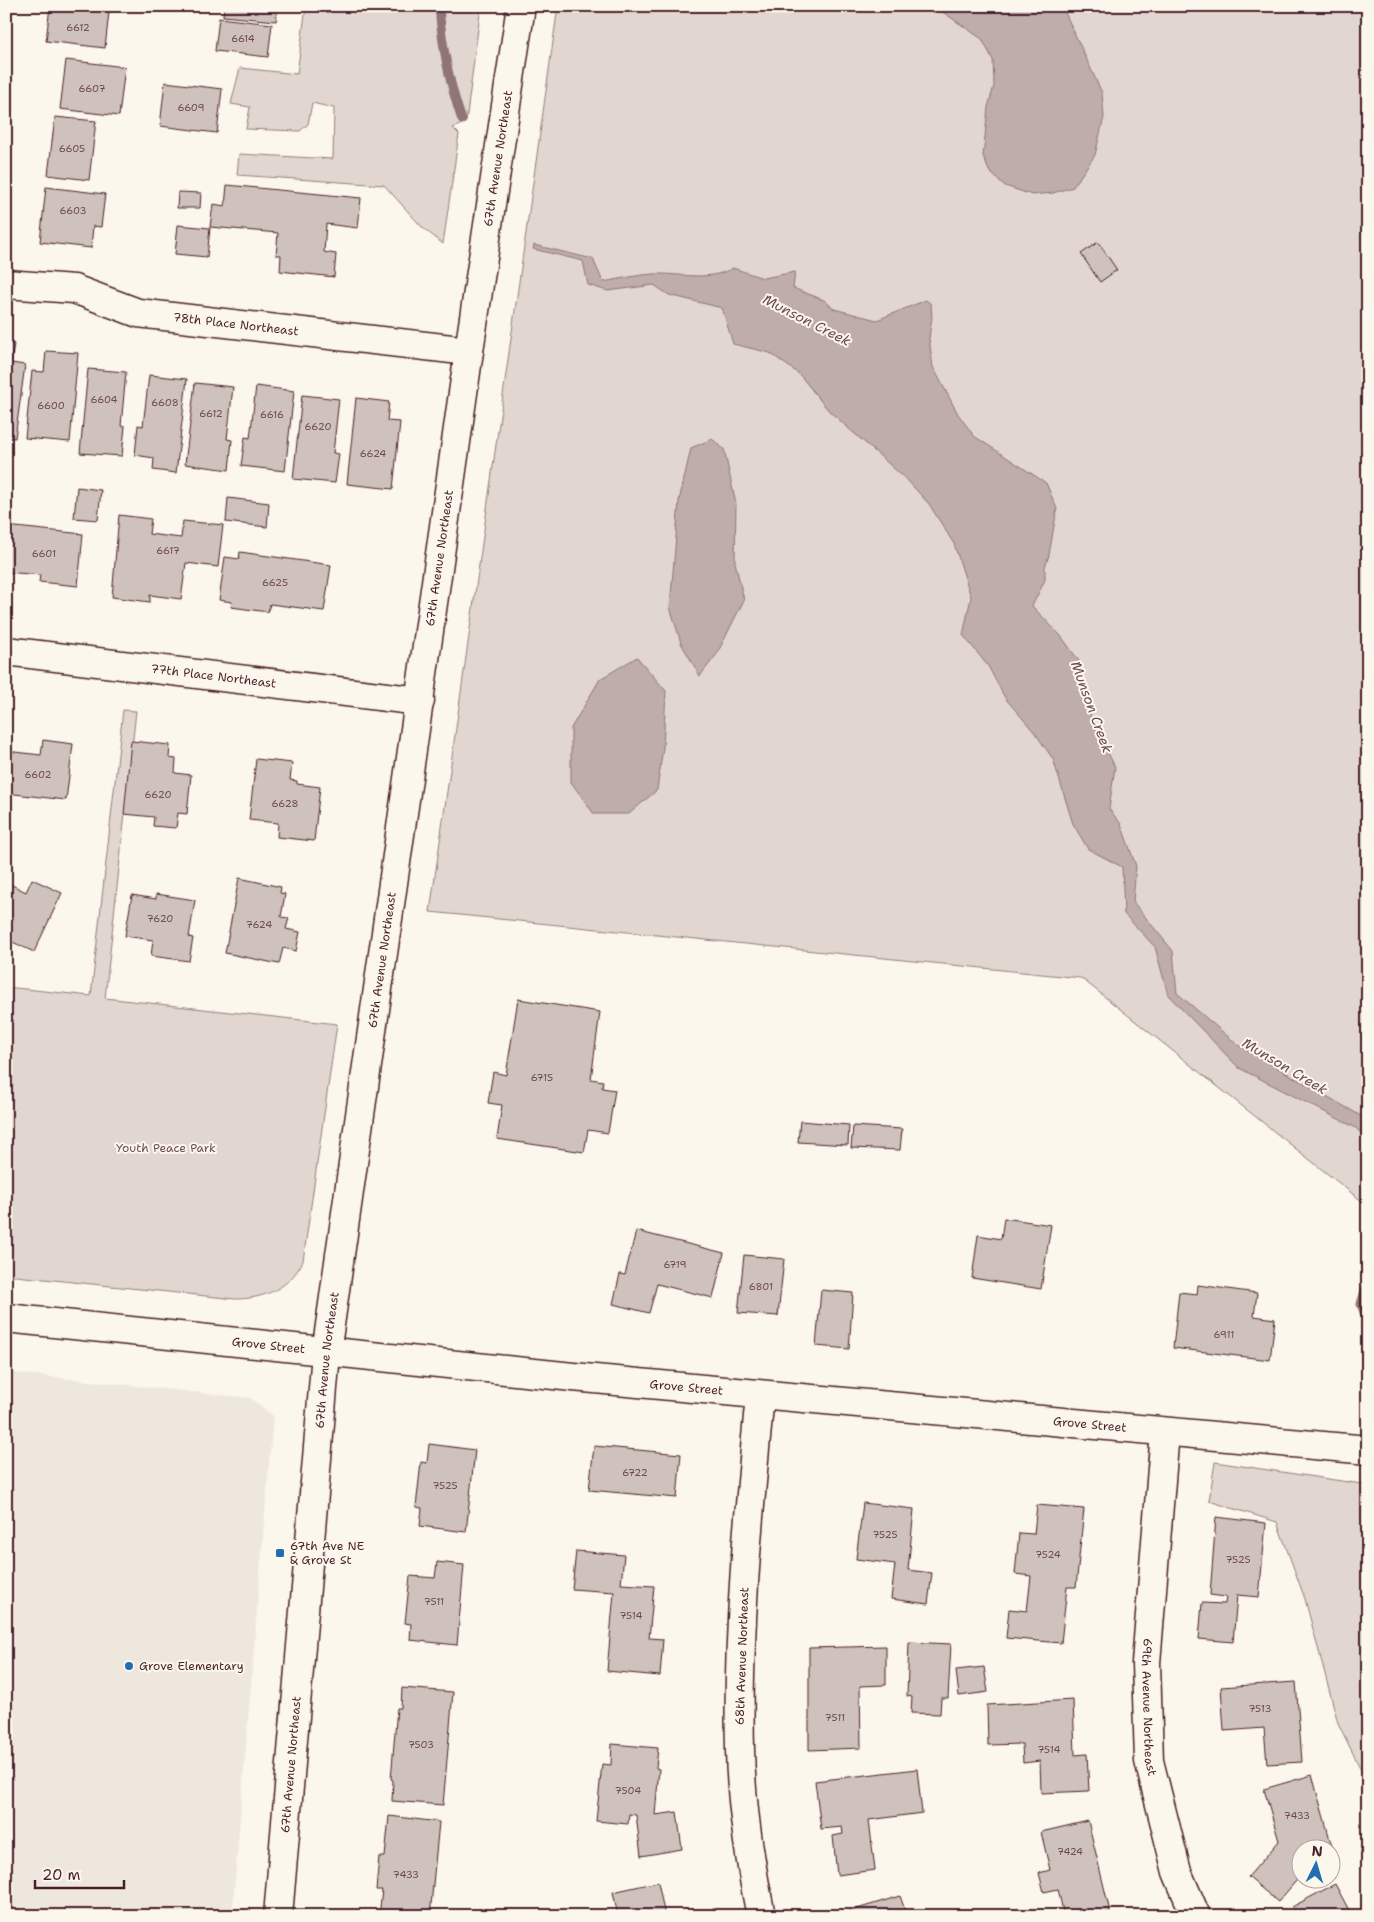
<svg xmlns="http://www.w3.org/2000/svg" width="1374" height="1922" viewBox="0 0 1374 1922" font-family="'Shantell Sans',sans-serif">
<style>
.built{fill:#eee7de}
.green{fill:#e2d7d0;stroke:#967b7e}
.water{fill:#bfadaa;stroke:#907477}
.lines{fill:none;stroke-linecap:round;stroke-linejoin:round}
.stream{stroke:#907477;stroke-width:9}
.building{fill:#cfc2bc;stroke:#4a1f2b}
.minor-casing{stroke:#4a1f2b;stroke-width:31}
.major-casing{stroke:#4a1f2b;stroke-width:31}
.minor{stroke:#fbf7ec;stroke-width:28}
.major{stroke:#fbf7ec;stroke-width:28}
.poi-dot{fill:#1f6fb2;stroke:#fbf7ec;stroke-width:2}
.labels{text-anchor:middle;stroke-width:4;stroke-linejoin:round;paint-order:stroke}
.number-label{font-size:10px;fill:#6b484f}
.street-label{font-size:12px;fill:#4a1f2b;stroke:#fbf7ec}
.park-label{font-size:12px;fill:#704d54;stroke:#fbf7ec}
.poi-label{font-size:12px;fill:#4a1f2b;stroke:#fbf7ec;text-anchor:start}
.water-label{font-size:14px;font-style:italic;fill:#6d4a51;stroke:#fbf7ec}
</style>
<rect width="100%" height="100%" fill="#fbf7ec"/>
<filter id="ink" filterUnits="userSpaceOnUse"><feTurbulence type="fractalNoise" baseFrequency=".02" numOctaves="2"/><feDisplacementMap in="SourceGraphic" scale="10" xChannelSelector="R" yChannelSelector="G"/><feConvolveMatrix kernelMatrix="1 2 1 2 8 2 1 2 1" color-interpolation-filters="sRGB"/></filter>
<g filter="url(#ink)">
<polygon class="built" points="6,1372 250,1398 273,1416 232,1916 6,1916"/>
<g class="green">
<polygon points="306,6 481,6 466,122 453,128 459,134 443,244 422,227 384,185 237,175 239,154 333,159 334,108 312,103 308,124 300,131 246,129 250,107 231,104 240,68 297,74"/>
<polygon points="558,6 1368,6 1368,1206 1081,978 430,912"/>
<path d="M123 710 136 711 105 998 337 1024 303 1261C290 1288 264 1299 235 1299L6 1275V987L91 996Z"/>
<polygon points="1215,1462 1368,1485 1368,1784 1338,1723 1305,1599 1277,1522 1209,1501"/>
</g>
<g class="water">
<polygon points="934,6 1062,6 1102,93 1104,117 1095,155 1073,187 1053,193 1032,195 1005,186 989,171 983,156 988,107 994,86 993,60 982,39"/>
<path d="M534 245 593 259 603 282C620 279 636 275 653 274 681 273 708 282 733 268L763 278 795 272 793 288 824 300 834 309 877 320 926 300 931 304 932 317 929 338 933 367 958 414 974 436 1046 483 1057 509 1049 555 1045 567V580L1032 606 1061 636 1079 661 1091 718 1115 767 1109 809 1121 824 1136 866 1133 902 1173 951 1177 993 1238 1045 1368 1120V1141L1356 1128 1239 1068 1168 995 1155 947 1124 914 1122 867 1088 849 1073 824 1053 759 1035 733 1005 698 988 666 963 635 971 597 954 544 929 504 908 481 829 411 799 374 770 353 733 344 722 308 669 295 654 285 608 291 588 285 583 261 533 249Z"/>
<polygon points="712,439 724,449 736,504 735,562 744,600 717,654 700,676 681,643 670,607 679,501 691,448"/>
<polygon points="637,657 666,691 663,748 657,790 629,814 594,814 571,782 571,728 600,679"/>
</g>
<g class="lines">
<g class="stream">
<path d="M439 6C442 46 449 83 462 120"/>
<polyline points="1368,1281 1361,1304 1368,1322"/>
</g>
</g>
<g class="building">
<polygon points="50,6 109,12 105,48 46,41"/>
<polygon points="67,6 110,6 109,11"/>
<polygon points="224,6 278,6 276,21 223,16"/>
<polygon points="219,18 272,24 268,57 215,51"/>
<polygon points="66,60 125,67 119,116 60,109"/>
<polygon points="165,82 222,89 217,133 160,126"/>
<polygon points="55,117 96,121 89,180 48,175"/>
<polygon points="227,185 361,198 358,228 326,224 324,252 336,254 334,277 280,271 281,255 276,255 278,233 210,227 213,204 225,206"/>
<polygon points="46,187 105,194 101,227 93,226 91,248 40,242"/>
<polygon points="178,192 201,193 200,208 177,208"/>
<polygon points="178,225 210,228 207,257 175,254"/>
<polygon points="1098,242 1117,270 1100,282 1081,254"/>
<polygon points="6,343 14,344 11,363 25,365 15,438 6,437"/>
<polygon points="46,351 78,353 70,442 25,438 32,371 44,372"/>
<polygon points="88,369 126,372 121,426 125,426 122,456 80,453"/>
<polygon points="149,375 187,379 176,473 153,470 154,458 135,455 138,425 143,426"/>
<polygon points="195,383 233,387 227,439 232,440 229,470 185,464"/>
<polygon points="256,386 294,391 285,471 241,466 245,437 250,438"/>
<polygon points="302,395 339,399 333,453 339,454 335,483 293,479"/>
<polygon points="356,398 389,402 387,421 400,422 393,489 347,484"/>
<polygon points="77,487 101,490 98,520 74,518"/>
<polygon points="228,498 269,503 267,527 226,522"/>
<polygon points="119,515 151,519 149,534 181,538 183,521 223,525 218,567 186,563 181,599 150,595 150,602 112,597"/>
<polygon points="6,526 83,534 78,586 39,582 40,575 6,572"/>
<polygon points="240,552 331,565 324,611 270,604 268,612 231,607 232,602 219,600 225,557 239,559"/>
<polygon points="43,740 73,744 66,800 6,793 6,751 41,755"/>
<polygon points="131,741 170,745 169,758 176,759 175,773 191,775 187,814 178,813 176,828 153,826 154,817 124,814"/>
<polygon points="256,759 292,763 290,780 297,781 297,784 320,787 314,841 277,837 278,823 249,820"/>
<polygon points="239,878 281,887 280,893 285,894 281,917 289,918 286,929 300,932 296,951 283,948 279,964 225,953"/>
<polygon points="32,879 62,893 34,952 6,939 6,882 26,892"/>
<polygon points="156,894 195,900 189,937 193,938 189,961 151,956 153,940 125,936 132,895 156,899"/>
<polygon points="518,999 600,1012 591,1079 603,1081 602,1088 615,1090 608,1133 588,1130 584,1152 497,1139 502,1105 488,1103 493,1072 506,1075"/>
<polygon points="800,1121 849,1125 848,1145 798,1142"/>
<polygon points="853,1126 902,1129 900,1150 851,1148"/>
<polygon points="1004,1218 1051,1225 1041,1289 972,1278 978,1235 1001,1239"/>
<polygon points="636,1231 724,1253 713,1298 657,1284 649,1313 613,1304 620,1274 625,1275"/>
<polygon points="744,1255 784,1259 778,1316 738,1313"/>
<polygon points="1198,1285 1257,1293 1254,1316 1275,1319 1270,1360 1173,1348 1179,1292 1197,1294"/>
<polygon points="821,1290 853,1293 849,1349 816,1346"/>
<polygon points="429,1444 475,1450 466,1532 420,1526 422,1508 416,1507 421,1462 427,1463"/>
<polygon points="594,1446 681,1454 677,1498 589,1490"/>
<polygon points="863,1503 914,1509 908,1570 932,1573 928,1604 891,1599 895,1564 856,1559"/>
<polygon points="1037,1505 1084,1509 1076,1587 1067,1587 1061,1643 1006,1638 1009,1609 1027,1611 1031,1576 1015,1574 1019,1533 1034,1534"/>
<polygon points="1216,1517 1266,1523 1259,1597 1237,1595 1233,1642 1199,1639 1202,1603 1225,1604 1226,1597 1210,1595"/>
<polygon points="576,1551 624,1555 621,1584 654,1586 649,1638 663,1639 660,1676 607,1671 614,1592 572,1589"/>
<polygon points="437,1562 464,1565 457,1645 410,1640 411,1624 405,1623 410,1576 435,1578"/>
<polygon points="909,1642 951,1644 948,1698 941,1698 940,1714 911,1713 912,1697 907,1696"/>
<polygon points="886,1646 886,1685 860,1686 861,1748 809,1750 809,1648"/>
<polygon points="984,1667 988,1692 959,1696 956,1670"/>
<polygon points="1296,1682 1302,1762 1267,1764 1264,1728 1224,1731 1221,1687"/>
<polygon points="402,1688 453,1692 443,1805 392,1801 393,1780 391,1779 397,1708 401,1708"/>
<polygon points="1073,1700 1075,1755 1087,1754 1089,1791 1041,1793 1040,1761 1023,1763 1022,1744 988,1745 987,1705"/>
<polygon points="612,1744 658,1748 656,1768 659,1769 655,1815 677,1812 682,1849 641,1856 636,1815 629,1814 628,1824 596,1821 602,1764 611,1765"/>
<polygon points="917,1769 922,1813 869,1820 875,1870 837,1875 833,1836 843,1834 842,1827 821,1829 815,1781"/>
<polygon points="1312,1775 1336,1861 1332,1862 1332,1850 1302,1850 1302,1874 1278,1902 1248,1877 1279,1841 1264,1789"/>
<polygon points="389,1816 439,1822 430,1916 379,1916 382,1890 376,1890 379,1857 385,1857"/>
<polygon points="1088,1821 1111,1916 1064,1916 1058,1889 1044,1892 1039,1873 1050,1870 1041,1832"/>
<polygon points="658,1882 665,1916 618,1916 613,1892"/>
<polygon points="1335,1884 1352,1916 1297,1916 1292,1907"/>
<polygon points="900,1896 907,1916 838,1916 837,1915"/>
</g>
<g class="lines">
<defs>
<g id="minor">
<path id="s1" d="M6 284 74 289 138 313 469 351"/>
<path id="s2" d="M6 651 420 701"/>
<path id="s3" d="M6 1318 573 1377 1368 1450"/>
<path d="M760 1395C749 1513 737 1631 740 1750 741 1806 750 1862 761 1916"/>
<path id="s4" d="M1165 1432 1146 1663 1149 1761 1177 1872 1196 1916"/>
</g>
<g id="major">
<path id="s5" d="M278 1916 326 1353 469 351 521 6"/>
</g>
</defs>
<use href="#minor" class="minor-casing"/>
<use href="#major" class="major-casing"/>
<use href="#minor" class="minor"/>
<use href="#major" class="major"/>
</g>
</g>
<g class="poi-dot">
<rect x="275" y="1548" width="10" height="10" rx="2.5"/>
<circle cx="129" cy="1666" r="5"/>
</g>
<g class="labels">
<g class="number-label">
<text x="78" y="31">6612</text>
<text x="243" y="42">6614</text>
<text x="92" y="92">6607</text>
<text x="191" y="111">6609</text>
<text x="72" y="152">6605</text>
<text x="73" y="214">6603</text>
<text x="104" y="403">6604</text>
<text x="165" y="406">6608</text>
<text x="51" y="409">6600</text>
<text x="211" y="417">6612</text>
<text x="272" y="418">6616</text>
<text x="318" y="430">6620</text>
<text x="373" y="457">6624</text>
<text x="168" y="554">6617</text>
<text x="44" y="557">6601</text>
<text x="275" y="586">6625</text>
<text x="38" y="778">6602</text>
<text x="158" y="798">6620</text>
<text x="285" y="807">6628</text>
<text x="160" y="922">7620</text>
<text x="259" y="928">7624</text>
<text x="542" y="1081">6715</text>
<text x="675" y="1268">6719</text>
<text x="761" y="1290">6801</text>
<text x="1224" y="1338">6911</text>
<text x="635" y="1476">6722</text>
<text x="445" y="1489">7525</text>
<text x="885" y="1538">7525</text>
<text x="1048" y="1558">7524</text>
<text x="1238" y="1563">7525</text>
<text x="434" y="1605">7511</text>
<text x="631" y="1619">7514</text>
<text x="1260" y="1712">7513</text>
<text x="835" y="1721">7511</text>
<text x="421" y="1748">7503</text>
<text x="1049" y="1753">7514</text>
<text x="628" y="1794">7504</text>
<text x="1297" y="1819">7433</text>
<text x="1070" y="1855">7424</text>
<text x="406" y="1878">7433</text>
</g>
<g class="street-label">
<text dy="4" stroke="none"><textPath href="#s5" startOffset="1772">67th Avenue Northeast</textPath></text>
<text dy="4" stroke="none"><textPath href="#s1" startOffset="235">78th Place Northeast</textPath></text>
<text dy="4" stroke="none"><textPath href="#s5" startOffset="1368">67th Avenue Northeast</textPath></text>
<text dy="4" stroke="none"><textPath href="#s2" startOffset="209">77th Place Northeast</textPath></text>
<text dy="4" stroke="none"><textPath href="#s5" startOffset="962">67th Avenue Northeast</textPath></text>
<text dy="4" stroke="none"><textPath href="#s3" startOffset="264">Grove Street</textPath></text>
<text dy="4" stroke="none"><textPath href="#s5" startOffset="558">67th Avenue Northeast</textPath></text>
<text dy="4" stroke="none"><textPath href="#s3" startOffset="684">Grove Street</textPath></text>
<text dy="4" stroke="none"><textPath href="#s3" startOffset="1089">Grove Street</textPath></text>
<text transform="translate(742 1656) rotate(-88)" y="4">68th Avenue Northeast</text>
<text dy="4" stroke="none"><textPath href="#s4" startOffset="276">69th Avenue Northeast</textPath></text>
<text dy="4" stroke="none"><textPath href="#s5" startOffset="152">67th Avenue Northeast</textPath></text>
</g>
<g class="park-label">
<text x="166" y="1152">Youth Peace Park</text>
</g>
<g class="poi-label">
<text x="290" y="1550">67th Ave NE<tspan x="290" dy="14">&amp; Grove St</tspan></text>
<text x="139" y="1670">Grove Elementary</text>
</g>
<g class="water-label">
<text transform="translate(807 320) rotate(27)" y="5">Munson Creek</text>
<text transform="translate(1092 707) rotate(70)" y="5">Munson Creek</text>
<text transform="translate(1285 1066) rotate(31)" y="5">Munson Creek</text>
</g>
</g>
<rect width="1374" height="1922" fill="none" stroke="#fbf7ec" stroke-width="25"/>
<rect x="12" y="12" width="1349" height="1897" fill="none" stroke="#4a1f2b" stroke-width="2" filter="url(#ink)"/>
<g transform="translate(1316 1864) rotate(5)"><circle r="24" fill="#fbf7ec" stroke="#b4a19f"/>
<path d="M0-4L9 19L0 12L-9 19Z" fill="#1f6fb2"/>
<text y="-8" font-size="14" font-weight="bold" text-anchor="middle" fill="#4a1f2b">N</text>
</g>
<path d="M35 1880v8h89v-8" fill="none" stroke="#4a1f2b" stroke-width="2.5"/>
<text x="42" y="1880" font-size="15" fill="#4a1f2b" stroke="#fbf7ec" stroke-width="4" paint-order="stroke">20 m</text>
</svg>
